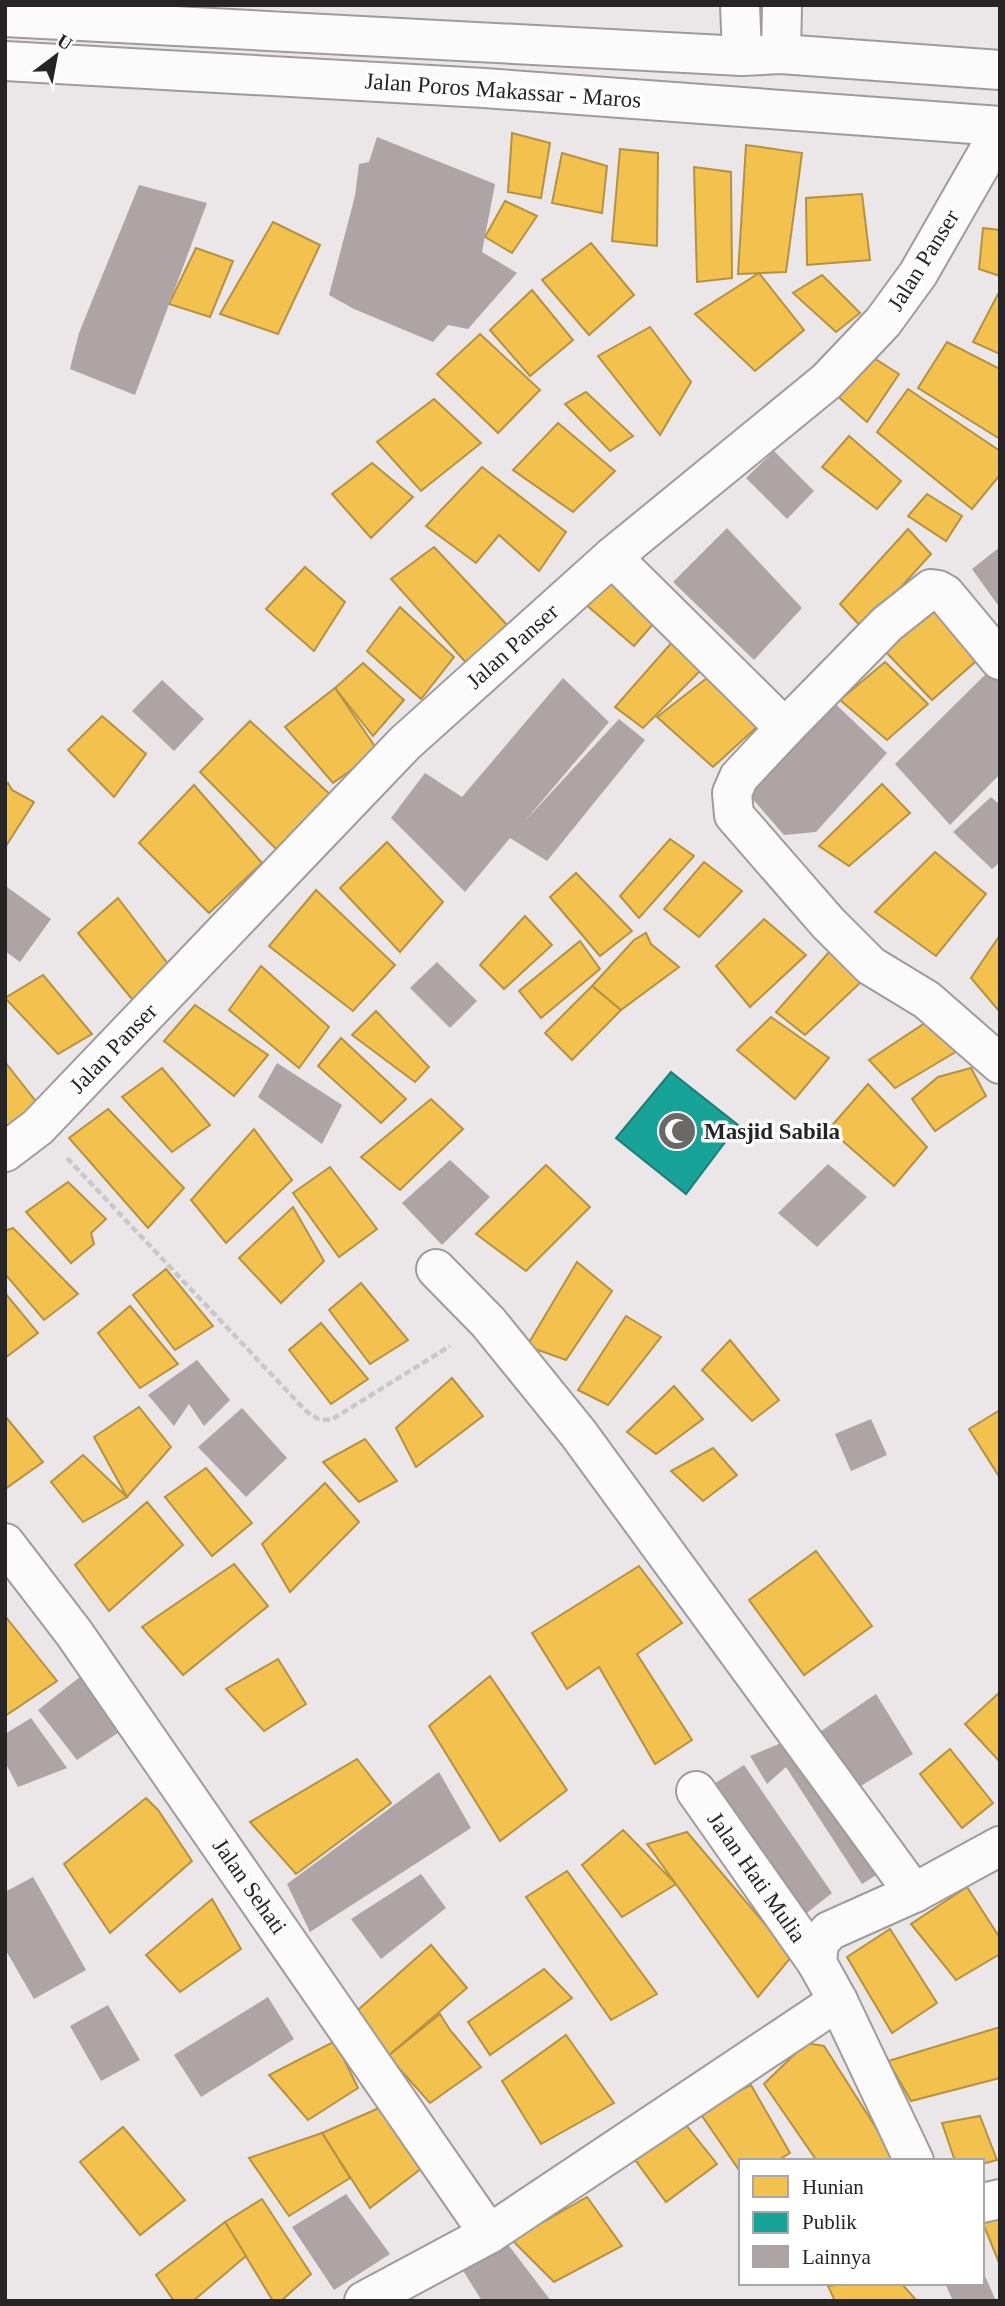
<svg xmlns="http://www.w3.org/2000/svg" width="1005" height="2306" viewBox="0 0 1005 2306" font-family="'Times New Roman',serif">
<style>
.homes{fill:#f2c14e;stroke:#b59241;stroke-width:2}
.public{fill:#17a398;stroke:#1c7d75;stroke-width:2}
.building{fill:#aea3a5}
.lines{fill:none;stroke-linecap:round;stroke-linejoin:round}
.minor-casing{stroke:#9f9b9c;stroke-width:42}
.trunk-casing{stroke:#9f9b9c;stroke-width:42}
.path{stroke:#c9c8c8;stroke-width:4.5;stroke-dasharray:7 3.5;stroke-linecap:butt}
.minor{stroke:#fcfbfb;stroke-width:38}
.trunk{stroke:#fcfbfb;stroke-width:38}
.labels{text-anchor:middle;stroke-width:7;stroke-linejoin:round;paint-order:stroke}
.street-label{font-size:23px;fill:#262424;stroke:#fff}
.poi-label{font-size:23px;font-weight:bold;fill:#262424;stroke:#fff;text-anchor:start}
</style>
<rect width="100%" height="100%" fill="#ebe6e7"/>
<g class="homes">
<polygon points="512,133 550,143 541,198 508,192"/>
<polygon points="746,145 802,153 786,272 738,274"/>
<polygon points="620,149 658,153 657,246 612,241"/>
<polygon points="562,153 607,166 602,213 552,203"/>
<polygon points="694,167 731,172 732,278 697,282"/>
<polygon points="862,194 870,260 807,265 806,198"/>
<polygon points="505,201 537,216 512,253 485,237"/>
<polygon points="273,222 320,245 278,334 220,314"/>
<polygon points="983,228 1000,230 1000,276 979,269"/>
<polygon points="591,243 634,295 589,335 542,280"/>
<polygon points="196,248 233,261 210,317 169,304"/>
<polygon points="759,273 804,330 755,371 695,314"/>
<polygon points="822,275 860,313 836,332 793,293"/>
<polygon points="532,290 573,340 530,376 490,330"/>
<polygon points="998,294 1000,295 1000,354 973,342"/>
<polygon points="650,327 691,382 660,435 598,356"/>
<polygon points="480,334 540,390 498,433 437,374"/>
<polygon points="947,342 1000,369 1000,439 918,388"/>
<polygon points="861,350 899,374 867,422 835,394"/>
<polygon points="908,389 1000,451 1000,475 972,509 877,432"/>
<polygon points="586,392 633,436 610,451 565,404"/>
<polygon points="434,399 481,443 421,491 377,442"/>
<polygon points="558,423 615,471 573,512 513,470"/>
<polygon points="849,436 901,481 877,509 822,467"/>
<polygon points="372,463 413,497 371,538 332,494"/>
<polygon points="482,467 566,532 539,571 499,535 476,563 426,526"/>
<polygon points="927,494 962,516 946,541 908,516"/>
<polygon points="908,529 931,554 863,629 840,604"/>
<polygon points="434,547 510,628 469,666 391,579"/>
<polygon points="305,567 345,602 314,651 266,609"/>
<polygon points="618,575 660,616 634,646 583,602"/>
<polygon points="926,605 983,655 932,700 883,649"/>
<polygon points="400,607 454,657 421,699 367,651"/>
<polygon points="673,641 700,671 643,728 615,707"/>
<polygon points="885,662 928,704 887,740 840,700"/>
<polygon points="363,663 404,700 373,736 335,688"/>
<polygon points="712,674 758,726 713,767 657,717"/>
<polygon points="335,688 378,751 333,783 285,727"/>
<polygon points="102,716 146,754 114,797 68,750"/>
<polygon points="250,721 333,797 285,858 200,772"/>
<polygon points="8,783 12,790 34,802 6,846 5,786"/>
<polygon points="882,784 910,813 849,866 819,846"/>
<polygon points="194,785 262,863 209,913 139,843"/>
<polygon points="670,839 694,856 639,918 620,896"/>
<polygon points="387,842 443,902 400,952 340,888"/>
<polygon points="935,852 986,894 936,956 875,912"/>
<polygon points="704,862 742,891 699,937 664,909"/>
<polygon points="576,873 632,931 600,956 550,897"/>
<polygon points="316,890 395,965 353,1011 269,946"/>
<polygon points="118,898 175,973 136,1004 78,933"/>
<polygon points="525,916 552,945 504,989 480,965"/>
<polygon points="764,919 806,955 750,1007 716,966"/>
<polygon points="646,933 651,944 679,967 621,1010 592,986 634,940"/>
<polygon points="1000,935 1000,1010 999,1011 971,978"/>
<polygon points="580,941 600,969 541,1018 519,991"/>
<polygon points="830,951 861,982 805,1035 776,1012"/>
<polygon points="261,966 329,1027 299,1068 229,1010"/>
<polygon points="43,975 92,1034 58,1054 5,998"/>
<polygon points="592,986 621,1010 572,1060 545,1033"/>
<polygon points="195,1005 268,1055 234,1096 164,1041"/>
<polygon points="376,1011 429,1067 415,1082 352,1035"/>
<polygon points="937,1015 959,1050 895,1088 869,1060"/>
<polygon points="771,1017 829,1058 795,1099 737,1050"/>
<polygon points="341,1038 406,1099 381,1123 318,1066"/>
<polygon points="5,1062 38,1104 8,1130 5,1126"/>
<polygon points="162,1068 210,1125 172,1152 122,1097"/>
<polygon points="971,1068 986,1096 935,1131 912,1099 938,1077"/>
<polygon points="868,1084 927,1147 894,1186 829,1129"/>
<polygon points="431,1099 463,1129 400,1190 361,1157"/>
<polygon points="108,1109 184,1188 148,1228 69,1138"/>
<polygon points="254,1129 292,1180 226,1243 191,1200"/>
<polygon points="546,1165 590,1207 526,1271 476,1234"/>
<polygon points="330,1167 377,1229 339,1257 293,1193"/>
<polygon points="68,1182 106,1219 91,1233 94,1244 71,1263 26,1212"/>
<polygon points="293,1207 324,1261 281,1303 239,1258"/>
<polygon points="13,1228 78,1294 44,1320 5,1274 5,1231"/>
<polygon points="577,1262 612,1291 566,1360 527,1346"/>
<polygon points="166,1269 213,1326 175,1350 133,1295"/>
<polygon points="361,1283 408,1340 370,1364 329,1310"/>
<polygon points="5,1293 38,1333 5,1358"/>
<polygon points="130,1306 178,1364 140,1388 98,1333"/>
<polygon points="626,1316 661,1337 608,1405 578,1390"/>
<polygon points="321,1323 368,1379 331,1404 289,1350"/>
<polygon points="730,1340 779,1400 752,1421 702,1370"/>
<polygon points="452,1378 483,1416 416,1467 396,1428"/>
<polygon points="674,1386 703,1419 656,1454 627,1432"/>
<polygon points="139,1407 171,1447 127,1497 94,1437"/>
<polygon points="1000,1410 1000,1478 969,1429"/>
<polygon points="5,1416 43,1462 5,1489"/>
<polygon points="365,1439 397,1481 359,1502 323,1462"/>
<polygon points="713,1448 737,1475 703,1501 671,1471"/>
<polygon points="83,1455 127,1497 83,1522 51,1482"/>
<polygon points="206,1468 252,1523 212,1556 165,1497"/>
<polygon points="325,1483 359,1522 290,1592 262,1544"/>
<polygon points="147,1502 183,1545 109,1611 75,1565"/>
<polygon points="816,1551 872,1626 804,1675 749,1600"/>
<polygon points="234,1564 268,1606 183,1675 142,1627"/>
<polygon points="639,1566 682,1623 637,1654 692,1740 655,1764 599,1667 567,1689 532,1633"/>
<polygon points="5,1616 57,1681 5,1716"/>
<polygon points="278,1659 306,1704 264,1731 226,1689"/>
<polygon points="490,1676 567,1790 500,1841 429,1726"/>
<polygon points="1000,1692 1000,1762 965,1724"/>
<polygon points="950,1749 993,1803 962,1828 920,1774"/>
<polygon points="357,1759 391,1803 296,1874 250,1822"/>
<polygon points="146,1798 158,1810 192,1861 110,1933 64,1864"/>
<polygon points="623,1830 676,1884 622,1917 582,1865"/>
<polygon points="687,1832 792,1956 758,1997 647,1844"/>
<polygon points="567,1871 657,1994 611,2020 526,1897"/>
<polygon points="967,1887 1000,1938 1000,1954 956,1980 911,1924"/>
<polygon points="212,1899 241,1949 180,1992 146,1955"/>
<polygon points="890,1929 937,2003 892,2033 847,1957"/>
<polygon points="431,1945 467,1988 388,2056 351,2016"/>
<polygon points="544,1969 572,1998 490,2055 468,2022"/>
<polygon points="440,2014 450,2030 481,2067 430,2103 388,2056"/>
<polygon points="1000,2027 1000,2078 911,2101 888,2061"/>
<polygon points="566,2035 614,2103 541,2144 502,2081"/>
<polygon points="335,2041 358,2088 308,2120 269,2075"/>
<polygon points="806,2043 824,2046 897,2161 817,2161 764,2084"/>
<polygon points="751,2085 790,2153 777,2161 741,2161 741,2173 698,2110"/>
<polygon points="379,2108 422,2168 370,2208 322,2133"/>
<polygon points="980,2116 997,2160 982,2164 982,2161 955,2161 942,2123"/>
<polygon points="686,2125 717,2164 666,2202 633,2157"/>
<polygon points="123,2127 185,2200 140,2235 80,2162"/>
<polygon points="322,2133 350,2178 289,2216 249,2158"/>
<polygon points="587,2197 622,2246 554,2282 512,2240"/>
<polygon points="262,2199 311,2274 281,2301 273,2301 225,2222"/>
<polygon points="1000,2216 1000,2265 982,2221"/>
<polygon points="225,2222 246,2256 193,2301 174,2301 156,2275"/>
<polygon points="858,2283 901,2283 917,2301 835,2301 828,2286"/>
</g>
<polygon class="public" points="671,1072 738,1125 686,1194 616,1138"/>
<g class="building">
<polygon points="377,137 495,184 482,252 517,273 468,329 448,325 433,342 354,309 329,295 355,196 359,164 369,162"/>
<polygon points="139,185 207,203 135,395 70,369 79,333"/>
<polygon points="774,451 814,491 787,519 746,478"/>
<polygon points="727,528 802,608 754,660 673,582"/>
<polygon points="1000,547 1000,608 972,569"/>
<polygon points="993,667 1000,675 1000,774 950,825 895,764"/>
<polygon points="563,678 609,722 524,822 619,719 645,740 547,861 510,838 465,892 391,818 425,773 462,797"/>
<polygon points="162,680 204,719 174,751 132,711"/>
<polygon points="826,695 887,753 816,832 784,835 750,796"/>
<polygon points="991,797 1000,805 1000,862 992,869 953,832"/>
<polygon points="7,887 51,919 20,962 5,951 5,889"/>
<polygon points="437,962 477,1001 450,1028 410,988"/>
<polygon points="277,1063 342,1105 322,1144 258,1097"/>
<polygon points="450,1160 490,1197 442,1245 402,1203"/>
<polygon points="828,1164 867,1197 817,1247 778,1213"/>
<polygon points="197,1360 230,1400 204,1426 189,1404 174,1426 148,1395"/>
<polygon points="242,1408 287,1458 246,1497 198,1447"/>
<polygon points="871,1419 887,1455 851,1471 835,1434"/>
<polygon points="85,1673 124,1729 77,1760 38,1710"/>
<polygon points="876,1694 913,1754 851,1792 811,1738"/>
<polygon points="31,1718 67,1768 18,1787 5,1762 5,1734"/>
<polygon points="793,1738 886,1869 862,1884 786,1767 767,1784 750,1756"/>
<polygon points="744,1765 832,1893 803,1916 709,1787"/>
<polygon points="439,1772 471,1828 310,1932 287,1884"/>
<polygon points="421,1874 446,1908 381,1959 351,1919"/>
<polygon points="33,1877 86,1970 34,1999 5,1949 5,1892"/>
<polygon points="268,1997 294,2039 201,2097 174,2055"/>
<polygon points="108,2005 140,2060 101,2081 70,2026"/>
<polygon points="346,2194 390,2254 334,2290 292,2227"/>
<polygon points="503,2238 551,2301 482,2301 462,2269"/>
<polygon points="982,2269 996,2301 953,2301 945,2283 982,2283"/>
</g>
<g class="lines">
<defs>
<g id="minor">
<polyline points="740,5 742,56"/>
<polyline points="781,54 782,5"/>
<polyline points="612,557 785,728 739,777 732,793 734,815 828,923 871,966 927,1000 1000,1064"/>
<polyline points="785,728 887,624 931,589 938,590 945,594 1000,660"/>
<polyline points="5,1152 38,1127 405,743 612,557 827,381 883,322 918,274 1000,131"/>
<polyline points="436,1269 488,1322 578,1433 914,1893"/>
<polyline points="5,1543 74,1633 489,2234"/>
<polyline points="696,1791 817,1963"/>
<polyline points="914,2161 838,2001 817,1963 819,1943 829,1931 914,1893 1000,1846"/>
<polyline points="982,2203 1000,2199"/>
<polyline points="364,2301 489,2234 838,2001"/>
</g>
<g id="trunk">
<polyline points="5,17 742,56 781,54 1000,70"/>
<polyline points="5,61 484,88 1000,126"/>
</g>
</defs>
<use href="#minor" class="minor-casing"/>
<use href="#trunk" class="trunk-casing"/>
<polyline class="path" points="67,1158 306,1411 318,1419 331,1420 450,1346"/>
<use href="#minor" class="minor"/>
<use href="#trunk" class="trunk"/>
</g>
<defs>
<symbol id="mosque-disc" viewBox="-11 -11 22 22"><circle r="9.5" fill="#6b6868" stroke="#fff"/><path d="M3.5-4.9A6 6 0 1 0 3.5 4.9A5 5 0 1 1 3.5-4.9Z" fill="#fff"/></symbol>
</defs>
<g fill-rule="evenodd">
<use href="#mosque-disc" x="655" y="1109" width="44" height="44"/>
</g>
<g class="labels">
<g class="street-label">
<text transform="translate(503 90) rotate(4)" y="8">Jalan Poros Makassar - Maros</text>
<text transform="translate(923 260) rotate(-58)" y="8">Jalan Panser</text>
<text transform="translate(512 646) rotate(-42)" y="8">Jalan Panser</text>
<text transform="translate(113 1048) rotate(-46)" y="8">Jalan Panser</text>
<text transform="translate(757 1877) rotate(55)" y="8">Jalan Hati Mulia</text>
<text transform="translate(250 1886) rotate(55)" y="8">Jalan Sehati</text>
</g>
<g class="poi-label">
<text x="704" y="1139">Masjid Sabila</text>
</g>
</g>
<rect width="1005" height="2306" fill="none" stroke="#262424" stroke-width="14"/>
<rect x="739" y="2159" width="245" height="126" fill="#ffffff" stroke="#a8a7a7" stroke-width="2"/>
<rect x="753" y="2176" width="35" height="21" fill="#f2c14e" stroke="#a8a7a7" stroke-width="2"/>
<text x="802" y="2194" font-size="21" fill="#262424">Hunian</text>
<rect x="753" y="2212" width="35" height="21" fill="#17a398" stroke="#a8a7a7" stroke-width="2"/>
<text x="802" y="2229" font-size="21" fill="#262424">Publik</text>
<rect x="753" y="2246" width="35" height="21" fill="#aea3a5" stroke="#a8a7a7" stroke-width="2"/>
<text x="802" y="2264" font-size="21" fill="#262424">Lainnya</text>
<g transform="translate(56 56) rotate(32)" stroke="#ffffff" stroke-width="5" paint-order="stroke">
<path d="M0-5L12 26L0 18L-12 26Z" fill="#262424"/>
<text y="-10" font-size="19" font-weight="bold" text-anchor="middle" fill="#262424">U</text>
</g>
</svg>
